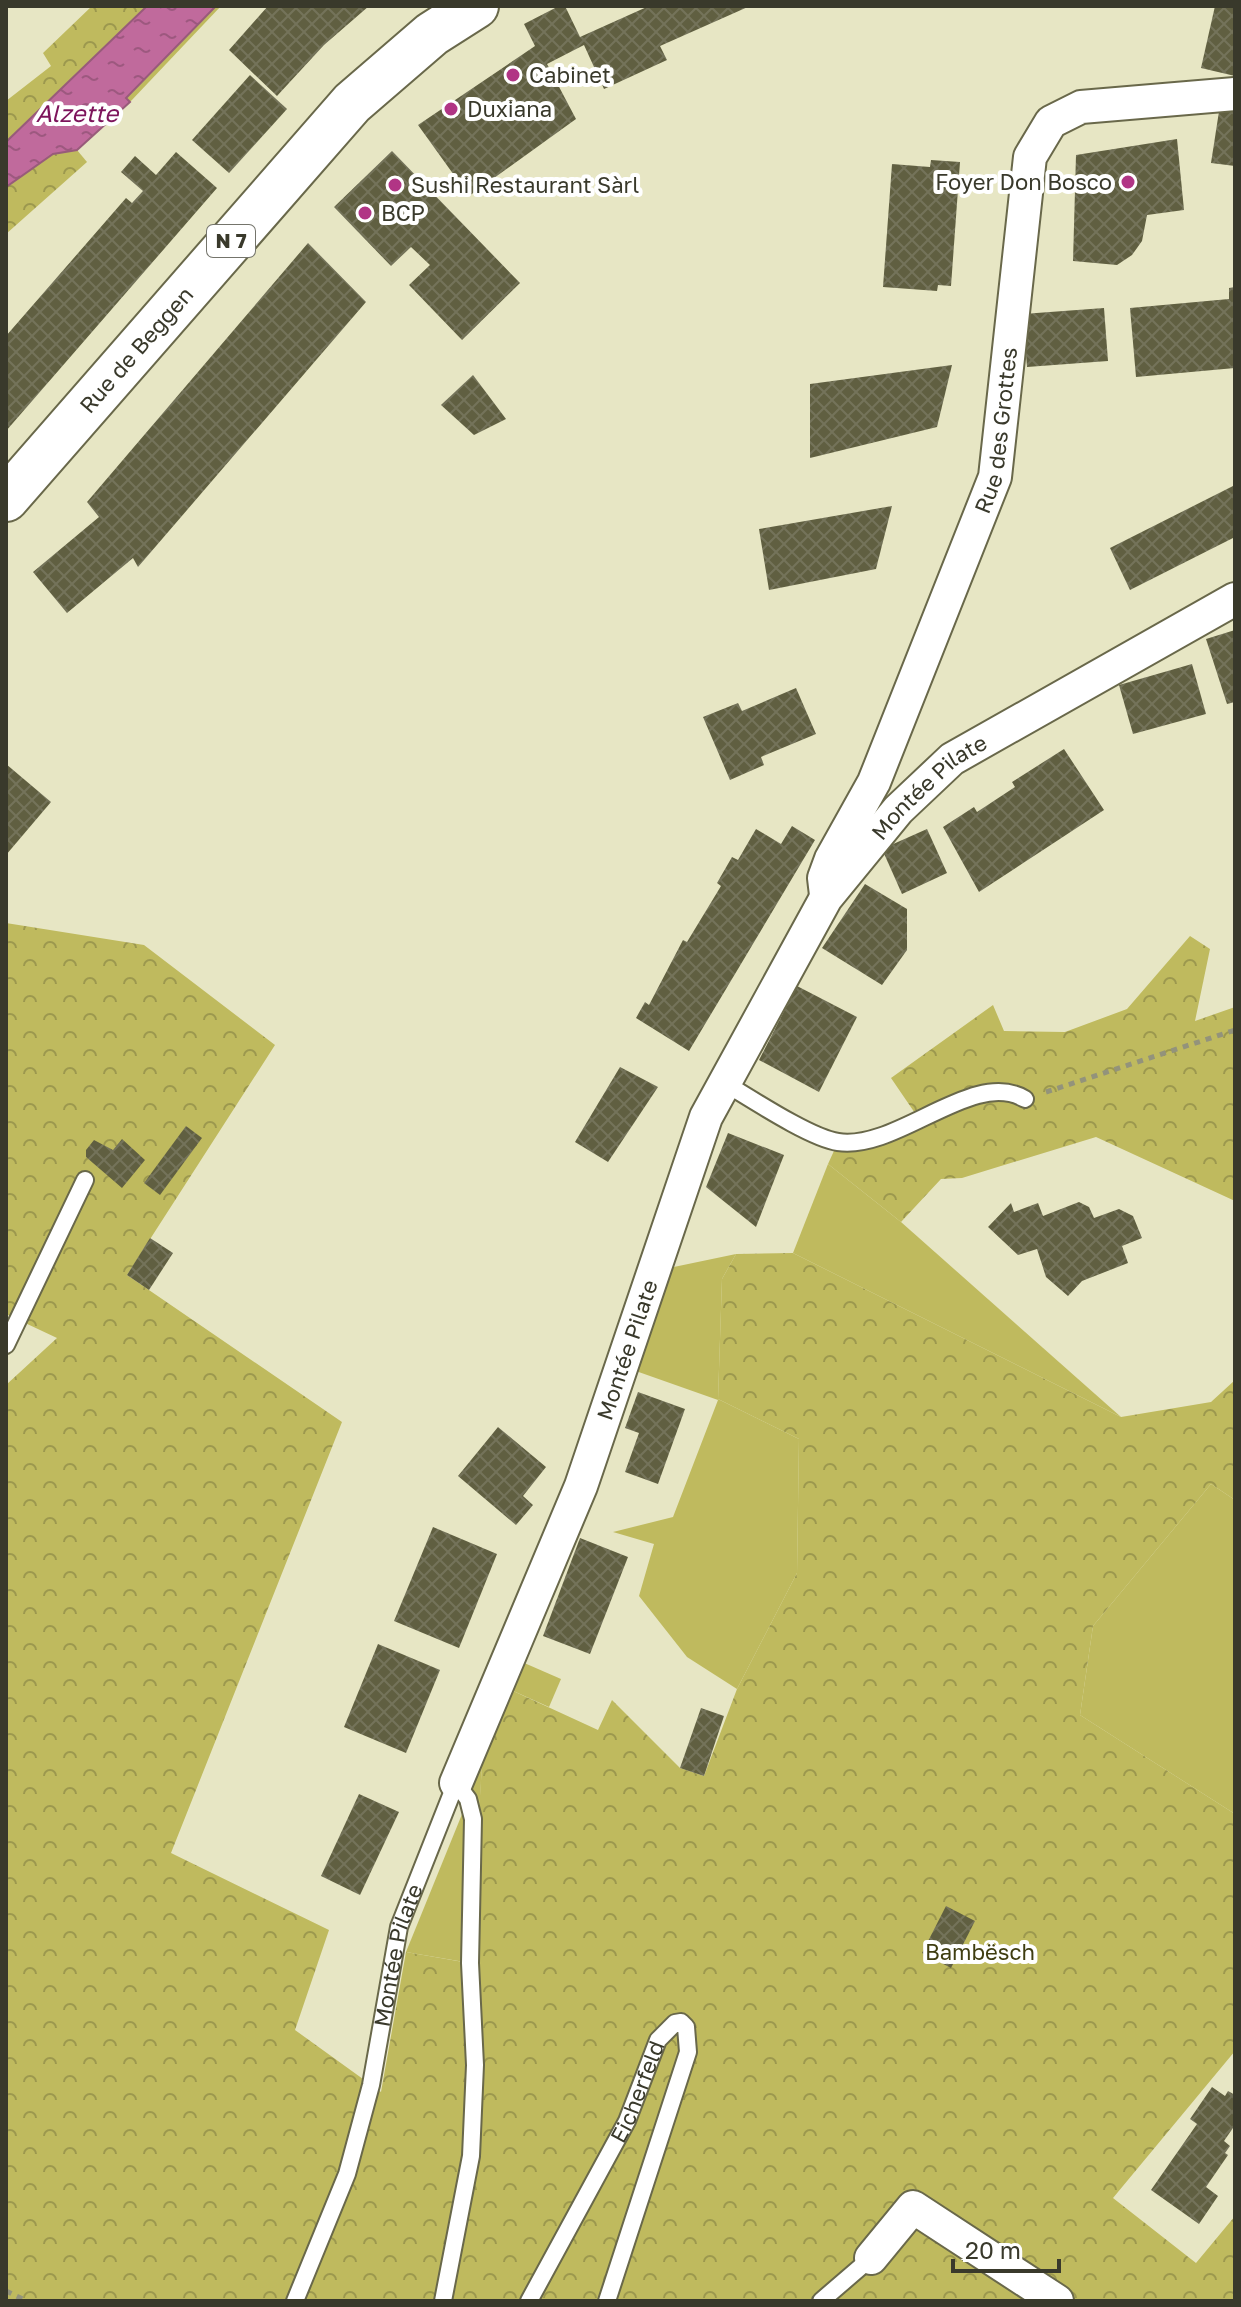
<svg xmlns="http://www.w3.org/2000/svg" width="1241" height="2307" viewBox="0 0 1241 2307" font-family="'Golos Text',sans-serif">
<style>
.green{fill:#bfba5e}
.forest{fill:url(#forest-crowns)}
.water{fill:url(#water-ripples);stroke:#985b7a;stroke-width:2}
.building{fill:url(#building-cross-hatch)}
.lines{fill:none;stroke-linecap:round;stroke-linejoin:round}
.lane-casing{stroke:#69684a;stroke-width:20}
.street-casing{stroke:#69684a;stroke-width:36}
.primary-casing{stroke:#69684a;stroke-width:48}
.path{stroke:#93937b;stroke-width:5;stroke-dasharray:6 6;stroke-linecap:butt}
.lane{stroke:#fff;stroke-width:16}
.street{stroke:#fff;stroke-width:32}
.primary{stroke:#fff;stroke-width:44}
.poi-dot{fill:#b13585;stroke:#fff;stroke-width:3}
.labels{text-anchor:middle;stroke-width:8;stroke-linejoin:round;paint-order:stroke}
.shield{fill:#fff;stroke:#74746b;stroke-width:2}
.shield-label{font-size:20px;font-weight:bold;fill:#39392b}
.poi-label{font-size:22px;fill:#39392b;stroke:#fff;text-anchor:start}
.street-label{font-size:22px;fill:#39392b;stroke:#fff}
.park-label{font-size:22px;fill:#3f3d11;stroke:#fff}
.water-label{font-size:24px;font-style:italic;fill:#7d145b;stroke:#fff}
</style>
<defs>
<pattern id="forest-crowns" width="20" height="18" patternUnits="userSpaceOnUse" patternTransform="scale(2)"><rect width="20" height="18" fill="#bfba5e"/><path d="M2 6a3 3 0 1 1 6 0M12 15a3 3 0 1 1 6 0" fill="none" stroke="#9c984e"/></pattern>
<pattern id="water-ripples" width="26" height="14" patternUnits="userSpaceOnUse" patternTransform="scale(2)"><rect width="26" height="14" fill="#c06a9c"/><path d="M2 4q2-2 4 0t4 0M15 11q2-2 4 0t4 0" fill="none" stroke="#9d587f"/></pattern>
<pattern id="building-cross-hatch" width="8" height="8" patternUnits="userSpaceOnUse" patternTransform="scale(2)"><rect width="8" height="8" fill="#605f41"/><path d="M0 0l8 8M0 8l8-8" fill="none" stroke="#74735a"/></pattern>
</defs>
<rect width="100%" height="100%" fill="#e7e6c4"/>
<g class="green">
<polygon points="216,6 221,6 130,102 125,98"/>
<polygon points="828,1164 901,1222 1121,1417 793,1253"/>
<polygon points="736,1254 722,1279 718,1399 799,1439 797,1573 737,1689 687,1657 639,1596 654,1544 613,1532 673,1517 718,1400 633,1370 669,1268"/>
<polygon points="1211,1484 1235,1500 1235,1814 1080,1715 1093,1626"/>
<polygon points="522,1662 561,1679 549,1707 511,1690"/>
<polygon points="482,1765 470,1963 406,1952"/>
</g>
<g class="forest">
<polygon points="92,6 147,6 6,142 6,101 51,66 43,53"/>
<polygon points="77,150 87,162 6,234 6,187 53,154"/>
<polygon points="6,923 144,945 275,1045 127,1275 342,1422 171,1853 329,1930 295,2030 381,2092 406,1952 469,1963 482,1765 511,1690 598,1730 612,1700 680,1768 704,1776 737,1689 797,1573 799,1439 718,1399 722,1279 736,1254 793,1253 1121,1417 1211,1402 1235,1380 1235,1500 1211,1484 1093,1626 1080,1715 1235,1814 1235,2051 1113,2198 1196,2263 1235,2216 1235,2301 6,2301 6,1385 57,1338 6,1314"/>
<polygon points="1190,936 1210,949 1195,1021 1235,1007 1235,1201 1096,1137 962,1178 941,1179 901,1222 828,1164 838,1142 919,1119 891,1078 993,1005 1004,1031 1065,1032 1127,1009"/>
</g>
<polygon class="water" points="147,6 216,6 126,98 130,102 77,150 53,154 6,187 6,142"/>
<g class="building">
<polygon points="268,6 369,6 324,45 277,96 229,50"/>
<polygon points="559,6 565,6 580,37 649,6 750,6 660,46 667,60 604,89 584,45 547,64 576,119 469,196 418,125 535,46 524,24"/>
<polygon points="1215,6 1235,6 1235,76 1201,68"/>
<polygon points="250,75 287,109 229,173 192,140"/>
<polygon points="1220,105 1235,105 1235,166 1211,163"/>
<polygon points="1177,139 1184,210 1147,215 1142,241 1132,255 1117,265 1073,261 1076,155"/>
<polygon points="392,151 520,283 462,340 409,285 430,265 411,247 391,266 334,207"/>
<polygon points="176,152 217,188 6,431 6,336 126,198 132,203 143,191 121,172 135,156 156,175"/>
<polygon points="931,160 960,162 951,286 938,285 937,291 883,287 892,164 930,167"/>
<polygon points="308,243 366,302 138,567 133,558 67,613 33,572 99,517 87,502"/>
<polygon points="1235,287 1235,368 1136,377 1130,308 1229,299 1229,288"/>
<polygon points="1104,308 1108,361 1027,367 1023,314"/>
<polygon points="952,365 937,427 810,458 810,384"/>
<polygon points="473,375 506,419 474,435 441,405"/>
<polygon points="1235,485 1235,537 1130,590 1110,548"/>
<polygon points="892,506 876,569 769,590 759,529"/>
<polygon points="1235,630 1235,702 1227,704 1206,639"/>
<polygon points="1192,664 1206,714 1133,734 1119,685"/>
<polygon points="796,688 816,734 761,757 764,765 730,780 703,717 738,703 742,711"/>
<polygon points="1064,749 1104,810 979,892 943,827 974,807 977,812 1015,787 1012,782"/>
<polygon points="6,764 51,802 6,855"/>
<polygon points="792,826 815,840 689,1051 636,1018 645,1002 649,1005 683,940 687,942 721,886 717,883 732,857 738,860 756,829 781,844"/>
<polygon points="927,829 947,873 902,894 882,849"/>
<polygon points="865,884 907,909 907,950 882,985 822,948"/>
<polygon points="797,986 857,1017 819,1092 759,1060"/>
<polygon points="620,1067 658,1087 608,1162 575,1142"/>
<polygon points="186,1126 202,1138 160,1195 144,1183"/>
<polygon points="728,1133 784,1155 756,1227 706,1187"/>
<polygon points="122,1139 145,1160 122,1188 86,1157 86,1150 94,1140 113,1150"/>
<polygon points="1079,1202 1089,1207 1094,1218 1119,1209 1133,1216 1142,1238 1122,1246 1128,1263 1082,1281 1068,1296 1046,1277 1037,1249 1018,1255 988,1227 1011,1203 1014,1212 1038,1203 1043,1216"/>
<polygon points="150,1238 173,1253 149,1290 127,1275"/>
<polygon points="638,1392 685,1409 658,1484 625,1472 639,1433 625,1428"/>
<polygon points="498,1427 546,1467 523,1496 533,1505 516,1525 458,1476"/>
<polygon points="433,1527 497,1554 459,1648 394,1621"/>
<polygon points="580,1538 628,1557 590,1654 543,1636"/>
<polygon points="378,1644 440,1670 406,1753 344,1727"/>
<polygon points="701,1708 724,1716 704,1776 680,1768"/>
<polygon points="359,1794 399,1812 360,1895 321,1876"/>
<polygon points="946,1906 975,1921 951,1968 922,1953"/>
<polygon points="1212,2087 1225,2096 1228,2091 1235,2095 1235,2125 1224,2141 1230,2146 1225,2153 1228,2155 1206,2187 1218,2196 1199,2224 1151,2190 1197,2124 1190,2119"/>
</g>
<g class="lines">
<defs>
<g id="lane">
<path d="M723 1082C750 1098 810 1138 838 1142 898 1151 973 1068 1025 1099"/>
<polyline points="6,1345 85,1180"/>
<path id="s1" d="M295 2301 347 2174 371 2085 399 1927 456 1783"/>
<polyline points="443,2301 471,2156 475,2065 470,1963 473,1819 468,1799 456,1783"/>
<path id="s2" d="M529 2301 627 2121 658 2040 675 2023 681 2022 686 2027 688 2052 607 2301"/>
<polyline points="821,2301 871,2258"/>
</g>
<g id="street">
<path id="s3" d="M826 895 824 878 831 859 874 782 995 477 1030 157 1051 122 1081 107 1235 94"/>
<path id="s4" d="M456 1783 581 1486 706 1117 826 898 898 810 952 759 1235 599"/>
<polyline points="871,2258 913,2207 1057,2301"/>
</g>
<g id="primary">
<path id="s5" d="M6 499 352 103 432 34 476 6"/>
</g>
</defs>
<use href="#lane" class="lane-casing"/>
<use href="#street" class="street-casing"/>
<use href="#primary" class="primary-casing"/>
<g class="path">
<polyline points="1046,1092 1235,1030"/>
<polyline points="6,2291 27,2301"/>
</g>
<use href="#lane" class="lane"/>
<use href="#street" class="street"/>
<use href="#primary" class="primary"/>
</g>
<g class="poi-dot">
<circle cx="513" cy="75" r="8"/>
<circle cx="451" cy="109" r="8"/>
<circle cx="1128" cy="182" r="8"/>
<circle cx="395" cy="185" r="8"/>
<circle cx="365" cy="213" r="8"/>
</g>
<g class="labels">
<rect class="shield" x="207" y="225" width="48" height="32" rx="6"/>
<g class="shield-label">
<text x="231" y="248">N 7</text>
</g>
<g class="poi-label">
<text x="529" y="83">Cabinet</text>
<text x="467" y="117">Duxiana</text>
<text x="1112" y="190" text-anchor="end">Foyer Don Bosco</text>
<text x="411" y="193">Sushi Restaurant Sàrl</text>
<text x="381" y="221">BCP</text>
</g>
<g class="street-label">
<text dy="8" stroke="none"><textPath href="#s5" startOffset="198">Rue de Beggen</textPath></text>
<text dy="8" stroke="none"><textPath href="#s3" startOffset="500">Rue des Grottes</textPath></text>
<text dy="8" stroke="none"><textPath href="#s4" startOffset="1114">Montée Pilate</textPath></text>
<text dy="8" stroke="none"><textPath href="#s4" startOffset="466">Montée Pilate</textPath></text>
<text dy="8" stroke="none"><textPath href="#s1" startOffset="362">Montée Pilate</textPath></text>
<text dy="8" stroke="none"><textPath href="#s2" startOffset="236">Eicherfeld</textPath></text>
</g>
<g class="park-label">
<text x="980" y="1960">Bambësch</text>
</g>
<g class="water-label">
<text x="77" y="122">Alzette</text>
</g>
</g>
<rect width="1241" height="2307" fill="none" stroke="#39392b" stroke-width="16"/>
<path d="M953 2259v12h106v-12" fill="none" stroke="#39392b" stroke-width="4"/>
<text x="965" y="2259" font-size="24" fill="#39392b" stroke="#ffffff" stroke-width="6" paint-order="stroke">20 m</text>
</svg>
